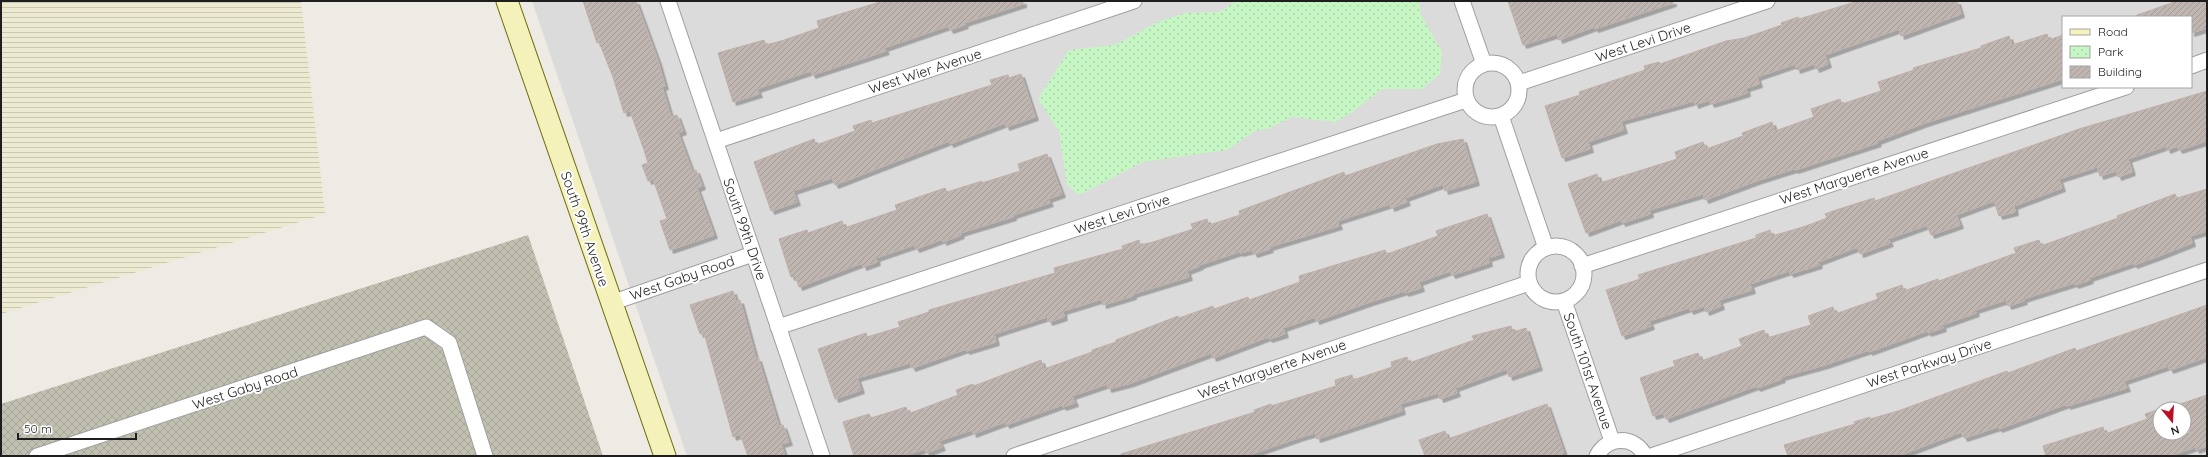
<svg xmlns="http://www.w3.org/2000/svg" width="2208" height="457" viewBox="0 0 2208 457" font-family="Quicksand,sans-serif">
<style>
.residential{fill:#dcdbdb;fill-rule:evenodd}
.construction{fill:url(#construction-cross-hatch)}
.farmland{fill:url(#farmland-rules)}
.park{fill:url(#park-dots)}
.building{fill:url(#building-hatch);stroke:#bfafa8;filter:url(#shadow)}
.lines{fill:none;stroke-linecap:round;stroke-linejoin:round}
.street-casing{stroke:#9f9f9f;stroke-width:17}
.secondary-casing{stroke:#6e6c0c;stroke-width:23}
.street{stroke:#fff;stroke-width:15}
.secondary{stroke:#f5f1bb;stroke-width:21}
.labels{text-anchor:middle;stroke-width:4;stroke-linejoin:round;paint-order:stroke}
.street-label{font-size:14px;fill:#1e1e1e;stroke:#fff}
</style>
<defs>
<pattern id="construction-cross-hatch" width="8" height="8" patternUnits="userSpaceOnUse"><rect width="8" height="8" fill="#c2c0b1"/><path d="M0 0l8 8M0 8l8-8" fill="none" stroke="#a6a598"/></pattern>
<pattern id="farmland-rules" width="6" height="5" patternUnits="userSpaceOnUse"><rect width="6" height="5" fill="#ecead1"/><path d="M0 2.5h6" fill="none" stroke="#cac8b3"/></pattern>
<pattern id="park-dots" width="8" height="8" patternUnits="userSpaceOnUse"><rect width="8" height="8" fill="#c6f6c4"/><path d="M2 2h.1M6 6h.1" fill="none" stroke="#aad2a8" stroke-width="1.8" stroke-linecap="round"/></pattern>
<pattern id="building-hatch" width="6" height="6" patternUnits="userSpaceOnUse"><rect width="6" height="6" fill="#bfb5b1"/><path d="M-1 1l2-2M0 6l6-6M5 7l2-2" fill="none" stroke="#a49b98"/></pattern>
<filter id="shadow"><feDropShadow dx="3.5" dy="3.5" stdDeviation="0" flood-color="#0004"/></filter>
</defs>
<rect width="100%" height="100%" fill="#eeeae4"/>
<path class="residential" d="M532 1H2207V456H687ZM2063 17H2191V87H2063ZM2160 409H2184V433H2160Z"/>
<polygon class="construction" points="528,235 603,456 1,456 1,404"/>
<polygon class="farmland" points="1,1 301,1 325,214 1,314"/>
<polygon class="park" points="1237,1 1420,1 1420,13 1442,52 1440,74 1422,89 1382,89 1351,113 1335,122 1292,117 1268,129 1255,131 1227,150 1143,162 1079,195 1067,185 1059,131 1038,99 1069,50 1115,45 1158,22 1185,13 1219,12"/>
<g class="building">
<polygon points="583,1 636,1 658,61 665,86 662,87 671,117 677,115 683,131 678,133 692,171 696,170 702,186 697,188 714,235 670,250 660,221 667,219 653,179 648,181 642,165 648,163 644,150 630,111 624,113 613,77 599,42 597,43"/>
<polygon points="883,1 1023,1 1023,4 964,23 965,25 950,30 948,26 884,48 886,51 812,75 811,71 757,89 759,94 733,102 718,53 764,40 766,45 781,41 819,28 817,21"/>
<polygon points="1508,1 1673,1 1673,3 1595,29 1594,27 1559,40 1557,34 1523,45"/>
<polygon points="1858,1 1957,1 1961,14 1901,36 1899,29 1825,55 1828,64 1816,69 1814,64 1797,70 1795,64 1757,77 1759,84 1746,88 1747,93 1731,98 1711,104 1709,100 1695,105 1694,101 1621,121 1624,130 1588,142 1590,149 1562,158 1545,106 1580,95 1579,92 1645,70 1644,66 1659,62 1660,64 1726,41 1744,38 1782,25 1781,23 1798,17 1799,19"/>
<polygon points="2177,1 2207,1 2207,28 2191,33 2191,17 2137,17 2137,15"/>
<polygon points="2047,34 2049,40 2063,35 2063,79 1925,123 1877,141 1878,143 1795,170 1794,169 1759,180 1705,200 1703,194 1649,210 1650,214 1622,223 1621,220 1586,233 1568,184 1597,174 1600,183 1677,159 1675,152 1703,142 1706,149 1743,136 1742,133 1772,122 1775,131 1814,117 1811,109 1840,99 1842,104 1881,91 1878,82 1914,70 1913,68 1981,48 1981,46 2009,36 2012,45"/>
<polygon points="1021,74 1035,117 1006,127 1005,123 950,144 949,141 835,185 832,178 793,191 797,202 771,211 754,162 814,139 816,145 855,131 853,126 871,120 872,123 992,85 990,80 1008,75 1009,78"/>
<polygon points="2207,91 2207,141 2179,150 2177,146 2167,150 2166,146 2128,159 2132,172 2118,177 2116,171 2100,176 2097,167 2059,179 2062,188 2014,206 2015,212 1999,216 1994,201 1956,215 1960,225 1931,235 1927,225 1888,239 1890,243 1860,254 1858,247 1818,262 1819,265 1790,274 1789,271 1750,284 1752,290 1719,300 1721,306 1706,312 1704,306 1690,311 1689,308 1649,321 1651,326 1622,336 1606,290 1640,279 1638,275 1756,238 1756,235 1770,230 1772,236 1806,226 1827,218 1825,214 1839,209 1874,198 1875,201 2079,129"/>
<polygon points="1463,139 1476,182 1445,191 1443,184 1405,198 1407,202 1391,208 1390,204 1337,221 1339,226 1269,247 1270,249 1254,254 1252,250 1240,253 1239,252 1200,265 1200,266 1187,271 1189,277 1133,294 1133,296 1103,305 1102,299 1063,311 1064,317 1049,322 1047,317 994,334 996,342 966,351 966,349 912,368 910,363 857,378 861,390 835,399 818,349 866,333 867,337 900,327 898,322 929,312 929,310 1055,273 1054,268 1123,249 1122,246 1139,240 1140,245 1153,242 1193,229 1191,224 1207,219 1209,225 1240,215 1239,211 1344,172 1345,176 1437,144"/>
<polygon points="1047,154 1062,194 1048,199 1050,203 1013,215 1013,217 960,233 961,235 943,242 943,239 916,249 914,245 876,258 877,262 863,267 862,263 799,287 795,276 791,277 779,239 807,230 808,233 842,221 844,228 897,210 895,205 945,188 947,192 982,181 982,183 1020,171 1018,164"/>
<polygon points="2207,189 2207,231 2190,236 2192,243 2159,256 2134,265 2133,263 2089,278 2090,280 2075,285 2074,283 2023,299 2024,301 2008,306 2006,300 1975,310 1976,313 1942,325 1943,328 1928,333 1927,331 1869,352 1869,350 1825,365 1781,377 1782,379 1757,388 1756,386 1666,419 1663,413 1653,416 1640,378 1675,366 1673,361 1698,353 1701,361 1742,346 1739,339 1764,330 1767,338 1811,325 1808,316 1833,307 1835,314 1878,299 1876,294 1902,285 1904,291 1938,279 1939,281 2016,253 2014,248 2039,240 2041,246 2118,218 2117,216 2175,194 2177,198"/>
<polygon points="1487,214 1501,254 1488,258 1489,263 1452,275 1450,271 1419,282 1421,288 1405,293 1405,291 1370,302 1316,321 1315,317 1283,328 1285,334 1269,339 1268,337 1213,358 1211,353 1131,383 1108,389 1107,384 1072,396 1075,403 1063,407 1062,405 1006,425 1005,422 973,434 972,430 939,441 942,447 926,453 925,449 903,456 854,456 843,422 869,414 871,418 906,407 908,414 958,395 956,390 973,384 974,386 1041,360 1044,369 1092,352 1092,350 1116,342 1116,340 1178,316 1179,318 1213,306 1214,309 1248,297 1249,300 1300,282 1299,276 1385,250 1387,254 1438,236 1436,231"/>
<polygon points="733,291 736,302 740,300 756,359 758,358 779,427 783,425 789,442 781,444 785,456 748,456 740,434 733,437 704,333 700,334 690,305"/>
<polygon points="2207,305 2207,357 2170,370 2168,366 2124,381 2127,388 2067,406 2067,404 1999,429 1998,427 1964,438 1961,432 1898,456 1788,456 1784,445 1855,424 1854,422 1870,417 1870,419 1898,411 2007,371 2008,373 2075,348 2076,351"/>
<polygon points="1511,326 1513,332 1526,328 1539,367 1509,377 1507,369 1455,388 1457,393 1440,399 1438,393 1400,404 1402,411 1372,421 1317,439 1315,433 1301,437 1246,456 1121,456 1121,454 1255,412 1254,410 1271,404 1271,406 1336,386 1335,380 1352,375 1353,380 1392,367 1391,362 1407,357 1409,363 1474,340 1472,336"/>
<polygon points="2207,395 2207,446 2196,450 2195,447 2170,456 2046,456 2043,446 2103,427 2105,434 2147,419 2145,414 2160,409 2160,433 2190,433 2184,409 2182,409 2180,404"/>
<polygon points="1547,404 1564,453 1557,456 1425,456 1419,440 1445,431 1448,439"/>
</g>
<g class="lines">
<defs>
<g id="street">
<polyline points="668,1 822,456"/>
<polyline points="1462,1 1484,64"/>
<circle cx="1492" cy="90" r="27"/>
<polyline points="2191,66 2207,60"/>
<polyline points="1519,83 1767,1"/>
<polyline points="1501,116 1546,248"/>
<polyline points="716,141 1134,1"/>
<circle cx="1556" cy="274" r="28"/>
<polyline points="1582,266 2126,87"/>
<polyline points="1564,301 1612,441"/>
<polyline points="611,303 753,254"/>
<polyline points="778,327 1466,100"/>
<polyline points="37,456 426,327 449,343 485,456"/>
<polyline points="1014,456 1529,283"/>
<path d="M1597 456C1607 436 1635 435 1645 456"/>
<polyline points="1651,456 2207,270"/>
</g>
<polyline id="secondary" points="507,1 665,456"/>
</defs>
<use href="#street" class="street-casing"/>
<use href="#secondary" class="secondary-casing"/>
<use href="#street" class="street"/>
<use href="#secondary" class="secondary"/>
</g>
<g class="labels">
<g class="street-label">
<text transform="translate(1643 42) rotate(-18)" y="5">West Levi Drive</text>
<text transform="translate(925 71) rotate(-18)" y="5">West Wier Avenue</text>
<text transform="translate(1854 176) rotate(-18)" y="5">West Marguerte Avenue</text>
<text transform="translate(1122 214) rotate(-18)" y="5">West Levi Drive</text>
<text transform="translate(585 229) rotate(71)" y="5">South 99th Avenue</text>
<text transform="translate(745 229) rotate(71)" y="5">South 99th Drive</text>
<text transform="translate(682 278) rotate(-19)" y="5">West Gaby Road</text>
<text transform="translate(1929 363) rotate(-18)" y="5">West Parkway Drive</text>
<text transform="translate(1272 369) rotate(-19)" y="5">West Marguerte Avenue</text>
<text transform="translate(1588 371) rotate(71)" y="5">South 101st Avenue</text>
<text transform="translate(245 388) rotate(-18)" y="5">West Gaby Road</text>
</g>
</g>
<rect width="2208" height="457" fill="none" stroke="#1e1e1e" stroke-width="4"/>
<rect x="2062" y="16" width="130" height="72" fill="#ffffff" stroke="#a5a5a5"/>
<rect x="2070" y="29" width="20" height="6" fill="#f5f1bb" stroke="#a5a5a5"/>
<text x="2098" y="36" font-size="12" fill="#1e1e1e">Road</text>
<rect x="2070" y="46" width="20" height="12" fill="url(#park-dots)" stroke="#a5a5a5"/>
<text x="2098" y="56" font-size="12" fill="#1e1e1e">Park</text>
<rect x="2070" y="66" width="20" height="12" fill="url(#building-hatch)" stroke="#a5a5a5"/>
<text x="2098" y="76" font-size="12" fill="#1e1e1e">Building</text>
<g transform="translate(2172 421) rotate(162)"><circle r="19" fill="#ffffff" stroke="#a5a5a5"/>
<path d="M0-3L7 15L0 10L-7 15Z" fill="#bf0d24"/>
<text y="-6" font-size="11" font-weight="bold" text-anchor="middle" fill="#1e1e1e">N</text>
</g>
<path d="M18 433v6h118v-6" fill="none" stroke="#1e1e1e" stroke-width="2"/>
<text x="24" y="433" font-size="12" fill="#1e1e1e" stroke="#ffffff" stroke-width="3" paint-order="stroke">50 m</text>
</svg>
